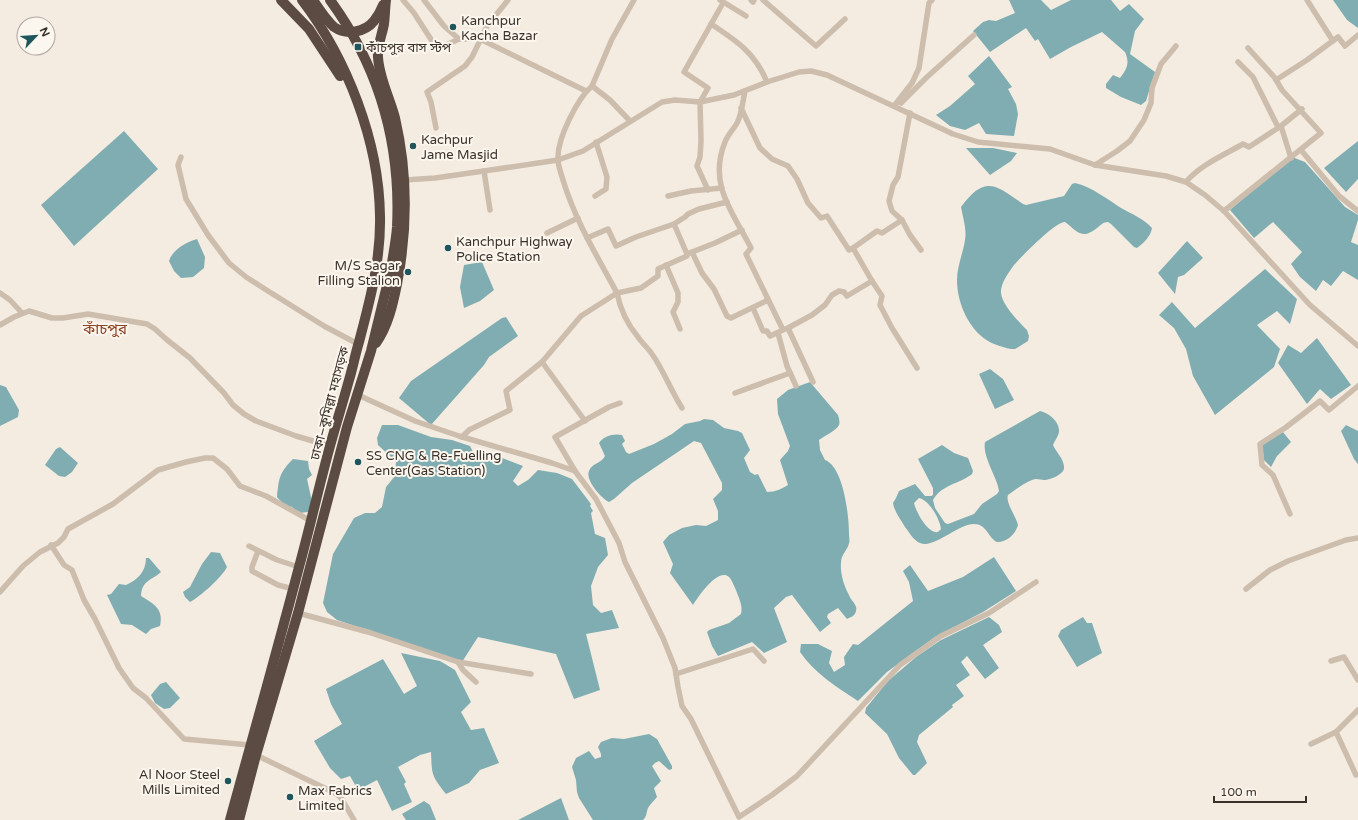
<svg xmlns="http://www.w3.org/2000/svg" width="1358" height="820" viewBox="0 0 1358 820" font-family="'Varela Round','Noto Sans Bengali',sans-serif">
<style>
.water{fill:#7fadb2;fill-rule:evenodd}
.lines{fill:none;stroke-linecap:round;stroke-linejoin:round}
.street{stroke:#cdbdac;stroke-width:5.5}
.highway{stroke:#5c4b42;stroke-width:10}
.highway-bridge{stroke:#5c4b42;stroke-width:10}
.poi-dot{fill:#1f565e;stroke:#fbf6ee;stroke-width:1.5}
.labels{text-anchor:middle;stroke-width:4;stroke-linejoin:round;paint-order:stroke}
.poi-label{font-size:13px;fill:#3b312b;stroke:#fbf6ee;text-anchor:start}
.street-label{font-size:13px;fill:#3b312b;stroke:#fbf6ee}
.quarter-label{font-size:15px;fill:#8c4122;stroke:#fbf6ee}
</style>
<rect width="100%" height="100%" fill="#f4ece1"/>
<g class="water">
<path d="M1009 0H1041L1051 10 1071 0H1111L1120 11 1129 4 1144 19 1135 31 1130 54 1155 72 1146 101 1141 105 1121 97 1106 88V84L1113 75 1120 78C1127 69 1130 63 1125 52L1102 32 1071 47 1050 59 1038 39 1035 41 1026 28 990 52 973 31 983 22 989 20 996 21 1015 13Z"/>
<polygon points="1333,0 1358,0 1358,28 1347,20"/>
<polygon points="989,56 1012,87 1008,89 1016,104 1018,114 1014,136 986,134 979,123 965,130 950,126 936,115 950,106 975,84 968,76"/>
<polygon points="124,131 158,169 74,246 41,205"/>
<polygon points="1358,141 1358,179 1346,192 1324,168"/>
<polygon points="966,148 993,148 1017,153 1011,161 990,175"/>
<polygon points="1292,157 1305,162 1345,207 1358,215 1358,220 1351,242 1358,245 1358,280 1343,271 1331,286 1323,280 1316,291 1300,277 1291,264 1302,252 1273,222 1254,238 1230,210"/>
<path d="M1075 183C1092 187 1107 199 1121 208 1132 214 1144 219 1152 228 1151 236 1143 244 1137 248L1134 247 1111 224 1108 222C1103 222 1101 225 1097 228 1082 240 1078 232 1065 222 1056 221 1021 257 1014 265 1009 272 1000 284 1001 293 1002 305 1019 322 1027 330L1029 336 1028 341 1015 349H1011C1001 347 988 343 980 335 966 322 957 300 957 280 957 267 963 253 965 240 967 230 963 218 961 207 985 174 996 185 1023 204L1026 205 1064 196 1072 184Z"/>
<path d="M197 239 205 257 204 268 193 277 181 278 174 271 169 261C173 249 185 243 197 239Z"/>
<polygon points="1187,241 1203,258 1184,275 1178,277 1175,294 1158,273"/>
<polygon points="482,262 494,290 480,301 464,308 460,287 464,265"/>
<polygon points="1265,269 1297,299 1290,324 1277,311 1257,325 1280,349 1274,367 1215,415 1193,376 1186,349 1174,328 1159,315 1172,302 1195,328"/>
<polygon points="506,317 518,336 489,357 484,365 431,425 399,398 411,381 502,318"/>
<path d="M1317 338C1328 354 1340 369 1351 385L1331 399 1320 389 1307 404 1278 363 1288 345 1301 353Z"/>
<polygon points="990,369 1003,379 1014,400 995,409 979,374"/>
<path d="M810 382 838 415C839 418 840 422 839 425 836 431 824 436 819 440L820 450 825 460C844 467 849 517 849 534 849 537 850 541 849 543 848 550 841 554 841 563 840 573 844 586 849 595 851 601 858 605 856 611 855 616 851 617 847 619L838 608 828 614 827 617 831 623 820 632 792 595 786 597 774 608 787 642 764 653 752 642 718 656 712 646 707 632 709 630 729 623 741 614C743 605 739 599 736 590 734 586 732 580 729 577 718 567 698 597 693 605L670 573 673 564 663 542 669 535 682 528 696 525 706 526 718 520V511L713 499 722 490V483L701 443 694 441 632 483 614 499 609 502C601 498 585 480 589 471 592 463 602 463 605 456L599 443C603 436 614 433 622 435L625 441 622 444 626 452 629 454 654 444 672 434 685 424 700 421 704 419 713 420 724 428 738 431 742 433 750 450 744 458 750 472 755 475 758 474 767 492C776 492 781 489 788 485L780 460 788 451 790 446 778 414 777 399 788 390Z"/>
<polygon points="0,385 6,387 19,410 18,417 0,426"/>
<path d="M1040 411C1049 413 1060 422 1059 432 1058 437 1055 440 1053 445 1056 452 1064 459 1064 467 1065 474 1050 480 1044 480 1040 480 1037 478 1032 480 1024 483 1015 490 1008 495 1005 502 1016 516 1018 525 1015 535 1007 542 997 542 988 538 987 524 974 524 958 524 934 549 920 543 914 541 909 532 905 527 901 520 894 511 893 503L896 498 899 491 915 484 925 496H931L933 495V488L918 459 942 445 954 453 968 458 973 471 972 474C960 484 942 484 933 500L935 508 945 523 948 524 974 514 982 504 997 494 999 491C997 476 982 457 985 442ZM919 498C929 500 940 519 941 529L938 532C928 534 916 512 914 503Z"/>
<polygon points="382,425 398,425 431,437 452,440 470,446 473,452 488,456 490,454 492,454 523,466 513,481 518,486 528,480 538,470 557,473 572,479 591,504 590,506 593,511 591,513 595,534 605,538 608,555 598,567 591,586 593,605 601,613 612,610 619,628 586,634 600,690 574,699 556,654 478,637 462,662 337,620 327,612 323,603 333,554 354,518 365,513 375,513 382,507 386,487 395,476 396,462 378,445 377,438"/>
<polygon points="1346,425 1358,431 1358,464 1354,459 1341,431"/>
<polygon points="1283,432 1291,442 1277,456 1271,467 1264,460 1262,445"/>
<polygon points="60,447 78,463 72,472 65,477 59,476 45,465 56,449"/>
<path d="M293 459 308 461 309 469 312 475 307 479 313 506 308 512 299 513 292 507 284 505 277 497C279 478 279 473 293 459Z"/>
<path d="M211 552 220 553 227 567C222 577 200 597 190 602L185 597 183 592 190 587 202 564Z"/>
<path d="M994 557 1016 591 983 612 935 637 887 672 858 701C837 687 814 673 800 652L801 644H818L832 651 829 663 834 672 845 665 844 657 853 644 858 645 913 601 909 582 903 571 910 565 928 591 963 577Z"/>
<path d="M146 558H149L161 572C151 581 142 580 141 596 154 604 164 609 160 626L151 629 146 634 132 625 121 624 107 595 111 594 119 584 126 585C137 580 146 572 146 558Z"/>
<polygon points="989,617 999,625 1002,632 983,645 999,668 985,679 967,656 961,662 970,675 956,685 964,696 952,705 953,707 919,735 917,742 927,763 915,775 913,775 899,758 887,734 865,713 866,708 888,681 916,657 941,640"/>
<polygon points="1083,617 1087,623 1092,623 1102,653 1077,667 1058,636 1061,630"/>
<path d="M401 653 440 661 455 670 471 702 461 712 471 730 484 728 499 763 480 770 469 783 446 794C431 775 432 775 431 752L420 755 398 767 406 782 404 784 412 802 392 811 377 780 358 790 350 776 341 779 330 768 314 741 342 724 331 704 326 689 383 659 404 694 417 686Z"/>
<polygon points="166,682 180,698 170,708 164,709 155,703 151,695 160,684"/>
<path d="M649 734 657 739 672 766V769L669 770 659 761 655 763 652 766 661 781 654 788 657 797C654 801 650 804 648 808 646 813 647 816 643 820H593L579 798 577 792 576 780 572 767 576 758 589 751 595 759 601 757V754L598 747 601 742 612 738 624 739Z"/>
<polygon points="561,798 569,820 518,820"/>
<polygon points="424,801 430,805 436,820 406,820 402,814"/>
</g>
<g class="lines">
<g class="street">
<polyline points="403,0 414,13 434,44 442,47 459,39"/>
<polyline points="424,0 444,26 459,39 480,39 586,91"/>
<path d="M634 0 612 39 592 86C577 99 557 139 558 159 558 166 561 173 563 180 575 220 597 256 617 293 620 308 628 325 638 337 642 343 648 348 652 354 664 371 671 391 682 408"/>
<polyline points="720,0 746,16"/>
<polyline points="751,0 753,2 754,0"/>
<polyline points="763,0 816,46 845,19"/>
<polyline points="1307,0 1333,41"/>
<path d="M711 24C737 41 755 53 767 82"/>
<polyline points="1238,62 1253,77 1278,127"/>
<polyline points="1276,80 1307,60 1338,37 1345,46 1358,35"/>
<polyline points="592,86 610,100 630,121"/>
<path d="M745 91C743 100 742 112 738 121 735 128 728 134 725 142 708 184 732 211 751 248L746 254 783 330 770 336 767 331H763L753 308"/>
<polyline points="901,103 927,77 974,35"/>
<polyline points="894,106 912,83 919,68 929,3 932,0"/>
<polyline points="741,108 760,148 772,159 788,166 797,179 808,203 821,218 827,216 849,250 853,248 872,281 882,296 880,305 892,328 917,368"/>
<polyline points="910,113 898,177 893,185 889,201 892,211 902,220 910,235 921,250"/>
<polyline points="1281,126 1291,158"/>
<polyline points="436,128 431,102 427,92 465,66 472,57 487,26 508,0"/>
<polyline points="1301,150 1339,196 1358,211"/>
<polyline points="181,157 178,165 186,199 208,235 229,263 246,277 268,291 324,326 358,344"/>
<polyline points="1095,165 1117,151 1130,141 1144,120 1151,103 1152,88 1161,64 1176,46"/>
<polyline points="484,171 490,210"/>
<polyline points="405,180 435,178 484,171 558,160 583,151 662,102 675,100 700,102 734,95 767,82 799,72 811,71 827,75 953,134 978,142 1050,149 1095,165 1166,176 1186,182 1205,195 1224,211 1310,305 1358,346"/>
<path d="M1186 182C1200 165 1224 155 1243 144L1249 147 1281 126 1302 109"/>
<polyline points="708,190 697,166 700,157 701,141 700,102 708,88 684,72 723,3"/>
<polyline points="595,196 606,189 607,177 596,142"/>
<polyline points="668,196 691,191 722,188"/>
<polyline points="1224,211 1321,133 1282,90 1275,78 1248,48"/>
<polyline points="547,233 578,218"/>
<polyline points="587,238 608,229 616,246 636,237 674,224"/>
<polyline points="853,248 877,231 882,233 902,220"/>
<polyline points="692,252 702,273 714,289 727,316 731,318 768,300"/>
<polyline points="687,254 674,224 685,217 688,214 699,209 727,202"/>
<polyline points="666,265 678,293 678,302 673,312 680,329"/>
<polyline points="0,293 10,300 22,313"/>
<polyline points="0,325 14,317 29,311 52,318 63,318 88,314 147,324 155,329 166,339 190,358 224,393 233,405 244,414 256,421 296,436 330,446"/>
<polyline points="788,328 812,315 825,305 832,295 839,291 844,292 847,296 872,281"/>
<polyline points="785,329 788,328 813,382"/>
<polyline points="778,333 787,366 796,386"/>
<polyline points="542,362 585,421"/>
<polyline points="735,393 790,373"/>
<polyline points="358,395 415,421 459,436 552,463 575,471 596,499 619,543 625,562 663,638 675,668 678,687 682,706 691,719 739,817 772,795 797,776 900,665 941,636 989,613 1036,582"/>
<polyline points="462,437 469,430 510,410 506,391 542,362 581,316 617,293 641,288 658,276 658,269 687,256 687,254 715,243 742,230"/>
<polyline points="575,471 555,437 609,407 620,403"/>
<polyline points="1290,514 1273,475 1262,465 1260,444 1285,428 1320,401 1329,410 1358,386"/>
<polyline points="51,545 64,565 72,570 84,600 95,619 119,668 133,688 146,698 184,739 250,745"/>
<polyline points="249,546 277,560 299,567"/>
<polyline points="258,551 252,567 252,571 278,585 293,589"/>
<polyline points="1246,589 1270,570 1288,561 1346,540 1358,538"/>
<polyline points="0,592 23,566 40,552 58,543 64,537 68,529 113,504 158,470 186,462 205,458 213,458 227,469 240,486 266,496 311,521"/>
<polyline points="298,613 368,632 458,662 463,670 476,682"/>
<polyline points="1331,661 1344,657 1358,680"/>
<polyline points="458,662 531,674"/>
<polyline points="676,674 753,649 764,661"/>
<polyline points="1336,732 1356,775"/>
<polyline points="1311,744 1336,732 1358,710"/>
<polyline points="256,755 337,794 341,798 354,820"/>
</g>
<g class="highway">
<polyline points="281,0 309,29 340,76"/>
<path d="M313 0C319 9 326 20 334 27 347 36 365 32 374 21 378 16 381 10 383 5"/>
<path d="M376 343C388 326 393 304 397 284 408 227 408 174 395 118 390 98 379 78 378 57 377 46 382 35 384 24 385 16 385 8 386 0"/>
<path d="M230 820C253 736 277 651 299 567 310 527 319 486 330 446 336 424 343 402 349 380 353 367 355 355 359 342 370 300 381 260 380 216 379 141 347 59 302 0"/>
<polyline points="239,820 256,755 298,613 347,427 371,351 391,269"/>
</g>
<path class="highway-bridge" d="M330 0C379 67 401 144 397 227 396 241 393 255 391 269"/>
</g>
<g class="poi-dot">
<circle cx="453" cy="27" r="4"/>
<rect x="354" y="43" width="8" height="8" rx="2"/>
<circle cx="413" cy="146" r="4"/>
<circle cx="448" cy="248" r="4"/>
<circle cx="408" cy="272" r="4"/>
<circle cx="358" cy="462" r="4"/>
<circle cx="228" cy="781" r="4"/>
<circle cx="290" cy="797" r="4"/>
</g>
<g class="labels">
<g class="poi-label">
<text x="461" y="25">Kanchpur<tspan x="461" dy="15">Kacha Bazar</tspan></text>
<text x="366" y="52">কাঁচপুর বাস স্টপ</text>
<text x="421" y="144">Kachpur<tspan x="421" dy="15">Jame Masjid</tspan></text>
<text x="456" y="246">Kanchpur Highway<tspan x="456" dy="15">Police Station</tspan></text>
<text x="400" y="270" text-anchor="end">M/S Sagar<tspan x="400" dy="15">Filling Stalion</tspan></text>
<text x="366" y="460">SS CNG &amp; Re-Fuelling<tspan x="366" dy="15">Center(Gas Station)</tspan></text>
<text x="220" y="779" text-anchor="end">Al Noor Steel<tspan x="220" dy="15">Mills Limited</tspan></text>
<text x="298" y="795">Max Fabrics<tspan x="298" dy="15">Limited</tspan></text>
</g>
<g class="street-label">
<text transform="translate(329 403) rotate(-75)" y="5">ঢাকা–কুমিল্লা মহাসড়ক</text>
</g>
<g class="quarter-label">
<text x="105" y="334">কাঁচপুর</text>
</g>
</g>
<g transform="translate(36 36) rotate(65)"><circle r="19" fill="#fbf6ee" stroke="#aea7a0"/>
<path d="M0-3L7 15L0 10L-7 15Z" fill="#1f565e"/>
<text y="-6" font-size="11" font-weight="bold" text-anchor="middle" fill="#3b312b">N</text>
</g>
<path d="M1214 796v6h92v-6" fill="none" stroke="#3b312b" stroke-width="2"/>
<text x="1220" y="796" font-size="12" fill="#3b312b" stroke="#fbf6ee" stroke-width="3" paint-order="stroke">100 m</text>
</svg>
